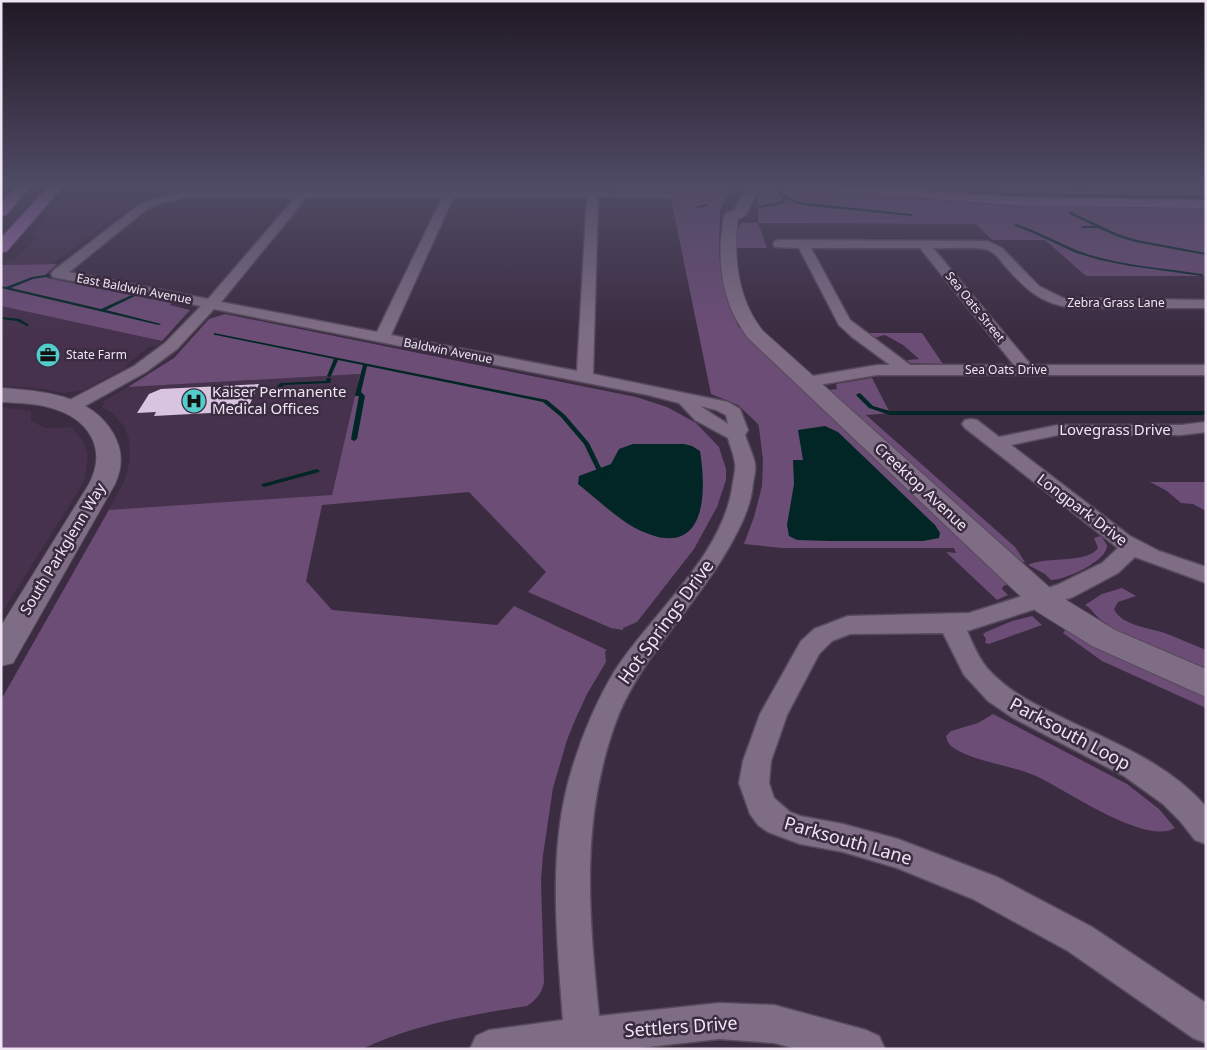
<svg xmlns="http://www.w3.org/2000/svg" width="1207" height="1050" viewBox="0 0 1207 1050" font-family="'Noto Sans',sans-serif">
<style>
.built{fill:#46324d}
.green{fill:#6c4d76}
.water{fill:#012625}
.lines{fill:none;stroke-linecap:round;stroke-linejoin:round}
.stream{fill:#012625;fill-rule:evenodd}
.building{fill:#d8c4df}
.street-casing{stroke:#574a5c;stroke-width:3}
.secondary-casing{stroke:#574a5c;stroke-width:2}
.primary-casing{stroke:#574a5c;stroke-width:2}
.highway-casing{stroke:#574a5c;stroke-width:2}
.street{fill:#7f6d85;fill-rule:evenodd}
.secondary{fill:#7f6d85;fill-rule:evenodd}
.primary{fill:#956fa1;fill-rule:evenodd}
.highway{fill:#a370b4;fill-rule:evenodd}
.labels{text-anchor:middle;stroke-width:5;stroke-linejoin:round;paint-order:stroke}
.far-street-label{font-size:12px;fill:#efe5f2;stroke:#3b2c41}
.far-poi-label{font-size:12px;fill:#efe5f2;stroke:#3b2c41;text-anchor:start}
.poi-label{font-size:15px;fill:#efe5f2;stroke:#3b2c41;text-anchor:start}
.street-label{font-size:15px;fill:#efe5f2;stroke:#3b2c41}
.near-street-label{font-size:18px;fill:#efe5f2;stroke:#3b2c41}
</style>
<rect width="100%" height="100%" fill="#3b2c41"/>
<g class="built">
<polygon points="71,185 226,185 222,188 161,195 132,205 52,264 3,265 8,260 15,259 35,239 36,237 32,236"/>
<polygon points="1,306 162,341 157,346 149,347 127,364 125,368 83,390 64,393 36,388 1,386"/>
<polygon points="360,374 330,504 322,505 306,582 1,700 124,482 130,459 129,439 124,426 112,413 102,407 104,401 128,387"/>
<polygon points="1,407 31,411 31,421 45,428 71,427 83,441 88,455 85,478 79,490 1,614"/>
</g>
<g class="green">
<polygon points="610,185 733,185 720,210 719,252 721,274 738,326 1009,584 1003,586 1002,589 1008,595 997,600 946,552 956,553 954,548 782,548 744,544 754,517 762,486 763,460 759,428 758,424 738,405 711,394 671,199 610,199"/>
<polygon points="761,185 784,185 962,200 1206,208 1206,276 1086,276 1045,240 992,240 976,224 758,223 767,248 734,248 734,236 741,223 758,223 758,186"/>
<polygon points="895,185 1206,185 1206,195 1028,194"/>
<polygon points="57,264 46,274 47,278 171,303 170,305 190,310 162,341 1,306 1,267 3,265"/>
<path d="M225 314 636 397 667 407 696 423 719 447 726 469V480L717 507 694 549 637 622 623 628V630L611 628 528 592 546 572 469 492 322 505 306 581 332 610 497 625 514 606 607 650 605 651 606 662 587 694 576 718 567 740 553 788 543 855 541 880 544 983C541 994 537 999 527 1006 471 1015 415 1024 362 1049H1V700L109 510 332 495 360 374 128 387 174 358 209 319Z"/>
<polygon points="868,333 922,333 943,364 910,363 907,360 919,359 903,345 885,335 874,338"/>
<polygon points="872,378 890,413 866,415 1015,547 1025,562 1017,563 828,390 837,389 836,384"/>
<polygon points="1150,482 1206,482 1206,511 1193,504 1181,503 1167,491"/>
<path d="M1101 536 1107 545C1108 561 1065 580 1051 580L1045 574 1028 565C1046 556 1087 564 1098 548L1094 538Z"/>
<path d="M1122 588 1136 596 1118 602 1114 609C1122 627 1154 628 1170 635 1182 640 1194 645 1206 650V674L1107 630 1108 624C1097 620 1094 610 1085 605L1102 594Z"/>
<polygon points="1032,616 1042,625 989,644 985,643 986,639 983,634 986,632 1012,621"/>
<polygon points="1066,629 1206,695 1206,708 1102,661 1063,633"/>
<path d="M993 714 1127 784 1159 809 1175 828C1146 846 1066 790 1038 777 1014 765 971 762 951 746 948 743 947 740 946 736L951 731 978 723Z"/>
</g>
<g class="water">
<polygon points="825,426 838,432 935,525 940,533 939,538 923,541 831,541 797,540 789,536 787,525 794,484 793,460 803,460 798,430"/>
<path d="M633 444H684L692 446 700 451C708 501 703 563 635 528 615 517 596 498 578 484L579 476 611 464 619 449Z"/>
</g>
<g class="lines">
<g class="stream">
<polygon points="1006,185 1010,185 1014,187 1011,188"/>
<polygon points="1052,185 1060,185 1087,189 1085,190"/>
<polygon points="779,191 799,202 911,214 913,215 911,216 810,206 797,204 787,198 783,204 759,208 759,206 760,206 781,202 784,196 778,193"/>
<polygon points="166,192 168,192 169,196 167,196"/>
<polygon points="706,204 707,204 707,206 698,208 696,207"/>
<polygon points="1069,212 1071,212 1118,234 1137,240 1206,253 1206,255 1135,242 1116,236 1098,228 1082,228 1081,227 1083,226 1095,226 1069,214"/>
<path d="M1016 224C1041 232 1063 246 1087 254 1124 266 1164 268 1202 274L1204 275 1202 276 1130 266 1100 260 1076 253 1033 233 1015 226 1014 225Z"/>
<polygon points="70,271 72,272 71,273 33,279 11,288 101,309 134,294 136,295 135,296 106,310 161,324 159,325 1,288 1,286 6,287 32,277"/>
<polygon points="1,317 20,319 29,325 27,326 17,321 1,319"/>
<polygon points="214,333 547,400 565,415 589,443 605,476 602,478 600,477 584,444 561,417 543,402 367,366 361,392 365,396 357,439 354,441 352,440 351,439 359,396 356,396 355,395 363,365 338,360 331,376 329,377 327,376 334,359 216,335 214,335"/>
<polygon points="327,378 331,378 331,379 330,383 284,385 281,388 281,393 277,393 276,387 281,383 326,381"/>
<polygon points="859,393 861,394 873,406 890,411 1206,411 1206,415 890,415 869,408 856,395"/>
<polygon points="317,469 320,471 319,472 264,487 261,485 262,484"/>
</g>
</g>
<polygon class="building" points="259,384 249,406 236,407 230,409 229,412 154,416 156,412 137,413 149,394 161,389"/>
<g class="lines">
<defs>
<g id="street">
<path d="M304 191H606L611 194 606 197H598L593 374 728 402 740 409 748 430 745 435C748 444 753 454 755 464 756 470 754 477 753 483 751 507 740 528 728 549 693 610 637 660 614 727 580 825 589 915 599 1016L719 1003 774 1005 866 1030 879 1036 885 1049H797L774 1043 719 1039 630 1049H470L476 1036 489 1030 563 1020C557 938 547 849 572 769 582 736 596 702 614 672 652 613 725 554 733 482 734 476 736 469 735 463 734 455 730 446 728 438L695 420 679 403 648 395 214 309 177 349 146 372 76 411 70 412 64 411 61 407 64 403 134 366 165 343 201 306 58 278 53 277 51 274 53 271 139 205 153 199 183 192ZM587 197 577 371 391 335 453 198ZM183 198H295L208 299 69 272 147 209 161 203ZM306 198H442L377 332 221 302ZM700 406 716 410 726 415 728 424Z"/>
<path d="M779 240 987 241 1002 248 1039 286 1063 298 1206 300V308H1072C1039 303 1026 289 1005 266 1000 260 995 252 988 250 979 246 945 249 933 248L1031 365H1206V375H877L807 387 801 386 799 382 801 378 807 377 877 365H890L852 337 839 325 799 248 775 247 773 244 775 241ZM811 248H920L1014 365H910L850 320Z"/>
<path d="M971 419 977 420 999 437 1058 425H1181L1206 422V432L1181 435H1058L1011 445 1130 536 1159 551 1206 567V583L1135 557 1118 573 1073 597 967 631C973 644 978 657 987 668 1009 693 1038 706 1067 720 1115 743 1171 765 1206 807V844L1195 840 1180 821 1163 804 1124 776 1013 718 988 701 964 675 943 633 850 634 832 641 819 654 787 715 771 761 769 783 774 798 790 812 800 816 843 824 898 839 997 877 1092 927 1206 1003V1043L1193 1038 1068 951 973 899 897 868 843 852 800 844 768 832 758 825 750 814 739 783 743 761 760 714 801 641 814 629 848 616 969 613 1057 585 1102 563 1118 548 965 428 962 424 965 420Z"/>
</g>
<g id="secondary">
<path d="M747 185H761L747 213 745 216 738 219C733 257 738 300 763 331L1058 595 1115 630 1206 669V697L1092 646 1036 611 749 339C721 303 716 260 724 216L726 213 734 210Z"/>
<path d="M1 388C42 391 90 394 113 433 123 451 123 466 115 484L13 663 1 666V626L89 484C108 448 88 418 51 408 35 403 18 403 1 402Z"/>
</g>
<polygon id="primary" points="800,185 858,185 1014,197 1206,200 1206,208 1014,205 807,189"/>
<g id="highway">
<polygon points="18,185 32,185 6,215 1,216 1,203"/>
<polygon points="50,185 64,185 7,251 1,253 1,238"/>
</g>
</defs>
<use href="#street" class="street-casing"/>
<use href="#secondary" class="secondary-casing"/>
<use href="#primary" class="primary-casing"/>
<use href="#highway" class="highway-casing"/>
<use href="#street" class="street"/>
<use href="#secondary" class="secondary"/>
<use href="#primary" class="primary"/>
<use href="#highway" class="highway"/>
</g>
<linearGradient id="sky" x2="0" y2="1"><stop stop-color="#201824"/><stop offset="0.56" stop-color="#4f4b65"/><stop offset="1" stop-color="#4f4b65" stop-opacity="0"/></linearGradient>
<rect width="1207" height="332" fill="url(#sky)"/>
<defs>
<symbol id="office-disc" viewBox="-11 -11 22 22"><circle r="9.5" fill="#53cdcb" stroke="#3b2c41"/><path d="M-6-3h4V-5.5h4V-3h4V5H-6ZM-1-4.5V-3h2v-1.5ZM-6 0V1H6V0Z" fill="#111"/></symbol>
<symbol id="hospital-disc" viewBox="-11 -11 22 22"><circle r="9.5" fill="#53cdcb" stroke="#3b2c41"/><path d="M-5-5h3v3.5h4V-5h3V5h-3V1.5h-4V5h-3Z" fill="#111"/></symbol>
</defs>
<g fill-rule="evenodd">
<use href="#office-disc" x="34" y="341" width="28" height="28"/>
<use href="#hospital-disc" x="180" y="387" width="28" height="28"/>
</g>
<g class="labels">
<g class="far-street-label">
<text transform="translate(134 289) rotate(11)" y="4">East Baldwin Avenue</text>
<text x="1116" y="307">Zebra Grass Lane</text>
<text transform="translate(975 307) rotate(51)" y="4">Sea Oats Street</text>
<text transform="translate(448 351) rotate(11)" y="4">Baldwin Avenue</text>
<text x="1006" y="374">Sea Oats Drive</text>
</g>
<g class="far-poi-label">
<text x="66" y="359">State Farm</text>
</g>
<g class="poi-label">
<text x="212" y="397">Kaiser Permanente<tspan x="212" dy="17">Medical Offices</tspan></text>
</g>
<g class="street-label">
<text x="1115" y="435">Lovegrass Drive</text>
<text transform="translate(921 487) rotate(43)" y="5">Creektop Avenue</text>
<text transform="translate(1082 510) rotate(37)" y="5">Longpark Drive</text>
<text transform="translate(63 549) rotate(-59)" y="5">South Parkglenn Way</text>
</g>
<g class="near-street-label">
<text transform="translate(666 622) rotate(-54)" y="6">Hot Springs Drive</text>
<text transform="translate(1070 734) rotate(28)" y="6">Parksouth Loop</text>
<text transform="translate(848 841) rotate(16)" y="6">Parksouth Lane</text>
<text transform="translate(681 1027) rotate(-4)" y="6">Settlers Drive</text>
</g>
</g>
<rect width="1207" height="1050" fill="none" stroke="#efe5f2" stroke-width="5"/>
</svg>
